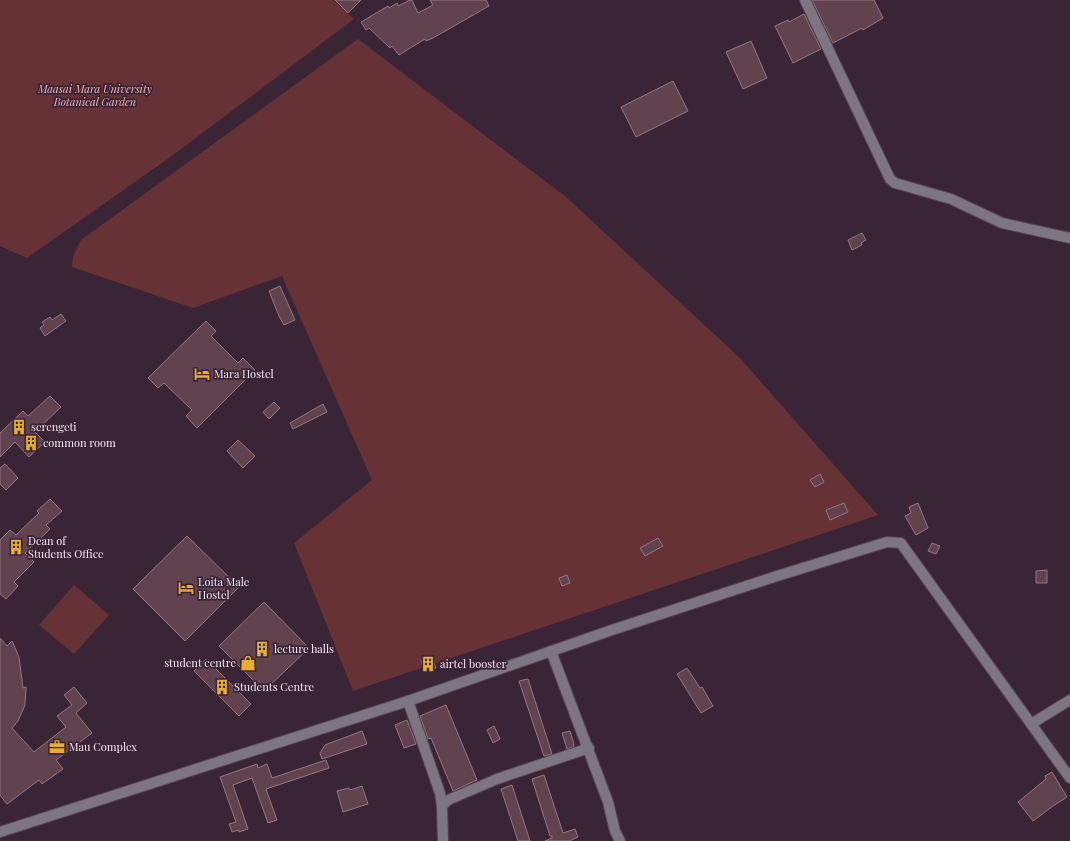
<svg xmlns="http://www.w3.org/2000/svg" width="1070" height="841" viewBox="0 0 1070 841" font-family="'Playfair Display',serif">
<style>
.green{fill:#673236}
.building{fill:#60434e;stroke:#967682}
.lines{fill:none;stroke-linecap:round;stroke-linejoin:round}
.minor-casing{stroke:#584455;stroke-width:12}
.minor{stroke:#7d7682;stroke-width:10}
.labels{text-anchor:middle;stroke-width:3.5;stroke-linejoin:round;paint-order:stroke}
.park-label{font-size:11px;font-style:italic;fill:#fcb1b5;stroke:#3a2537}
.poi-label{font-size:11px;fill:#f4e6f2;stroke:#3a2537;text-anchor:start}
</style>
<rect width="100%" height="100%" fill="#3a2537"/>
<g class="green">
<polygon points="0,0 333,0 354,19 169,158 27,258 0,246"/>
<polygon points="358,39 566,197 739,357 878,515 353,691 294,543 372,480 282,276 193,308 72,267 73,256 81,240"/>
<polygon points="74,585 109,615 74,654 39,625"/>
</g>
<g class="building">
<polygon points="335,0 361,0 348,13"/>
<polygon points="410,0 412,0 418,13 433,5 430,0 486,0 489,6 433,38 426,41 425,39 399,55 392,46 390,48 369,28 366,30 361,22 388,6 389,8 397,3 398,6"/>
<polygon points="812,0 874,0 883,18 863,30 862,28 833,43"/>
<polygon points="804,14 821,49 793,63 775,26 788,20 789,22"/>
<polygon points="751,41 767,78 743,89 726,52"/>
<polygon points="673,81 688,111 636,137 621,107"/>
<polygon points="862,233 866,240 861,243 862,245 852,250 848,240"/>
<polygon points="280,286 295,320 284,325 279,316 269,291"/>
<polygon points="61,314 66,321 45,336 40,328 44,325 42,322 50,317 52,320"/>
<polygon points="206,321 216,331 211,336 238,363 243,358 255,370 197,428 186,416 192,410 164,383 158,388 148,378"/>
<polygon points="50,396 61,407 35,432 45,442 29,457 15,442 0,457 0,433 23,411 28,416"/>
<polygon points="274,402 280,408 269,419 263,412"/>
<polygon points="323,404 327,412 293,429 290,423"/>
<polygon points="238,440 255,456 243,468 227,451"/>
<polygon points="5,464 18,478 6,490 0,484 0,468"/>
<polygon points="820,474 824,482 815,487 810,480"/>
<polygon points="50,499 62,511 46,525 50,529 25,553 34,562 14,582 18,586 6,599 0,594 0,540 10,530 16,535 39,513 37,511"/>
<polygon points="844,503 848,512 830,520 826,510"/>
<polygon points="918,503 928,528 916,535 905,516 911,513 909,507"/>
<polygon points="187,536 239,587 185,641 133,589"/>
<polygon points="658,538 663,546 645,556 640,548"/>
<polygon points="932,543 940,546 936,554 928,551"/>
<polygon points="1047,570 1047,583 1036,583 1036,571"/>
<polygon points="567,575 570,583 562,586 559,578"/>
<polygon points="264,602 309,648 264,691 219,646"/>
<polygon points="0,638 7,646 12,641 19,657 23,688 26,687 25,705 18,721 12,728 34,752 66,727 57,716 72,705 64,695 74,687 87,703 76,713 92,733 56,760 63,769 42,784 39,780 7,804 0,795"/>
<polygon points="432,657 436,668 424,671 421,661"/>
<polygon points="206,659 251,704 239,716 194,671"/>
<polygon points="687,668 700,688 702,687 713,706 701,713 677,674"/>
<polygon points="528,679 552,754 544,756 519,681"/>
<polygon points="446,705 477,780 453,791 431,738 428,739 420,716"/>
<polygon points="407,720 416,744 404,748 395,725"/>
<polygon points="494,726 500,739 493,743 487,730"/>
<polygon points="362,731 367,744 322,759 320,753 325,745"/>
<polygon points="570,731 574,744 573,747 567,749 562,733"/>
<polygon points="326,760 329,768 266,789 277,820 268,823 252,778 233,785 248,829 239,832 239,830 232,832 229,824 236,822 220,777 257,764 258,768 267,764 272,778"/>
<polygon points="1052,772 1067,797 1053,806 1033,821 1018,802 1046,779 1045,776"/>
<polygon points="544,775 563,833 575,829 578,837 569,841 545,841 552,838 552,836 550,836 532,779"/>
<polygon points="512,785 530,841 518,841 501,789"/>
<polygon points="362,786 368,804 343,812 337,791 349,788 350,790"/>
</g>
<g class="lines">
<defs>
<g id="minor">
<polyline points="805,0 890,179 895,183 951,199 1002,223 1070,238"/>
<polyline points="551,651 608,802 615,831 620,841"/>
<polyline points="408,701 440,793 442,806 443,841"/>
<polyline points="1031,724 1070,700"/>
<polyline points="442,806 448,800 497,779 589,748"/>
<polyline points="0,832 408,701 612,630 777,576 887,542 901,543 903,546 1070,778"/>
</g>
</defs>
<use href="#minor" class="minor-casing"/>
<use href="#minor" class="minor"/>
</g>
<defs>
<symbol id="hotel-bare" viewBox="-9 -9 18 18"><path d="M-6-4.5h1.5V1H6V5H4.5V3h-9V5H-6ZM-4 0a1.8 1.8 0 1 1 3.6 0ZM.5 0V-2.5h3Q6-2.5 6 0Z" fill="#e5ad36" stroke="#3a2537" stroke-width="2.5" paint-order="stroke"/></symbol>
<symbol id="building-bare" viewBox="-9 -9 18 18"><path d="M-4-6H4V6H1V3H-1V6H-4ZM-2.5-4.3h1.7v1.8h-1.7ZM.8-4.3h1.7v1.8H.8ZM-2.5-1h1.7V.8h-1.7ZM.8-1h1.7V.8H.8Z" fill="#e5ad36" stroke="#3a2537" stroke-width="2.5" paint-order="stroke"/></symbol>
<symbol id="shop-bare" viewBox="-9 -9 18 18"><path d="M-5-2.5h2.3a2.7 3.5 0 0 1 5.4 0H5L5.5 6h-11ZM-1.5-2.5h3a1.5 2.3 0 0 0-3 0Z" fill="#e5ad36" stroke="#3a2537" stroke-width="2.5" paint-order="stroke"/></symbol>
<symbol id="office-bare" viewBox="-9 -9 18 18"><path d="M-6-3h4V-5.5h4V-3h4V5H-6ZM-1-4.5V-3h2v-1.5ZM-6 0V1H6V0Z" fill="#e5ad36" stroke="#3a2537" stroke-width="2.5" paint-order="stroke"/></symbol>
</defs>
<g fill-rule="evenodd">
<use href="#hotel-bare" x="191" y="363" width="22" height="22"/>
<use href="#building-bare" x="8" y="416" width="22" height="22"/>
<use href="#building-bare" x="20" y="432" width="22" height="22"/>
<use href="#building-bare" x="5" y="536" width="22" height="22"/>
<use href="#hotel-bare" x="175" y="577" width="22" height="22"/>
<use href="#building-bare" x="251" y="638" width="22" height="22"/>
<use href="#shop-bare" x="237" y="652" width="22" height="22"/>
<use href="#building-bare" x="417" y="653" width="22" height="22"/>
<use href="#building-bare" x="211" y="676" width="22" height="22"/>
<use href="#office-bare" x="46" y="736" width="22" height="22"/>
</g>
<g class="labels">
<g class="park-label">
<text x="95" y="93">Maasai Mara University<tspan x="95" dy="13">Botanical Garden</tspan></text>
</g>
<g class="poi-label">
<text x="214" y="378">Mara Hostel</text>
<text x="31" y="431">serengeti</text>
<text x="43" y="447">common room</text>
<text x="28" y="545">Dean of<tspan x="28" dy="13">Students Office</tspan></text>
<text x="198" y="586">Loita Male<tspan x="198" dy="13">Hostel</tspan></text>
<text x="274" y="653">lecture halls</text>
<text x="236" y="667" text-anchor="end">student centre</text>
<text x="440" y="668">airtel booster</text>
<text x="234" y="691">Students Centre</text>
<text x="69" y="751">Mau Complex</text>
</g>
</g>
</svg>
